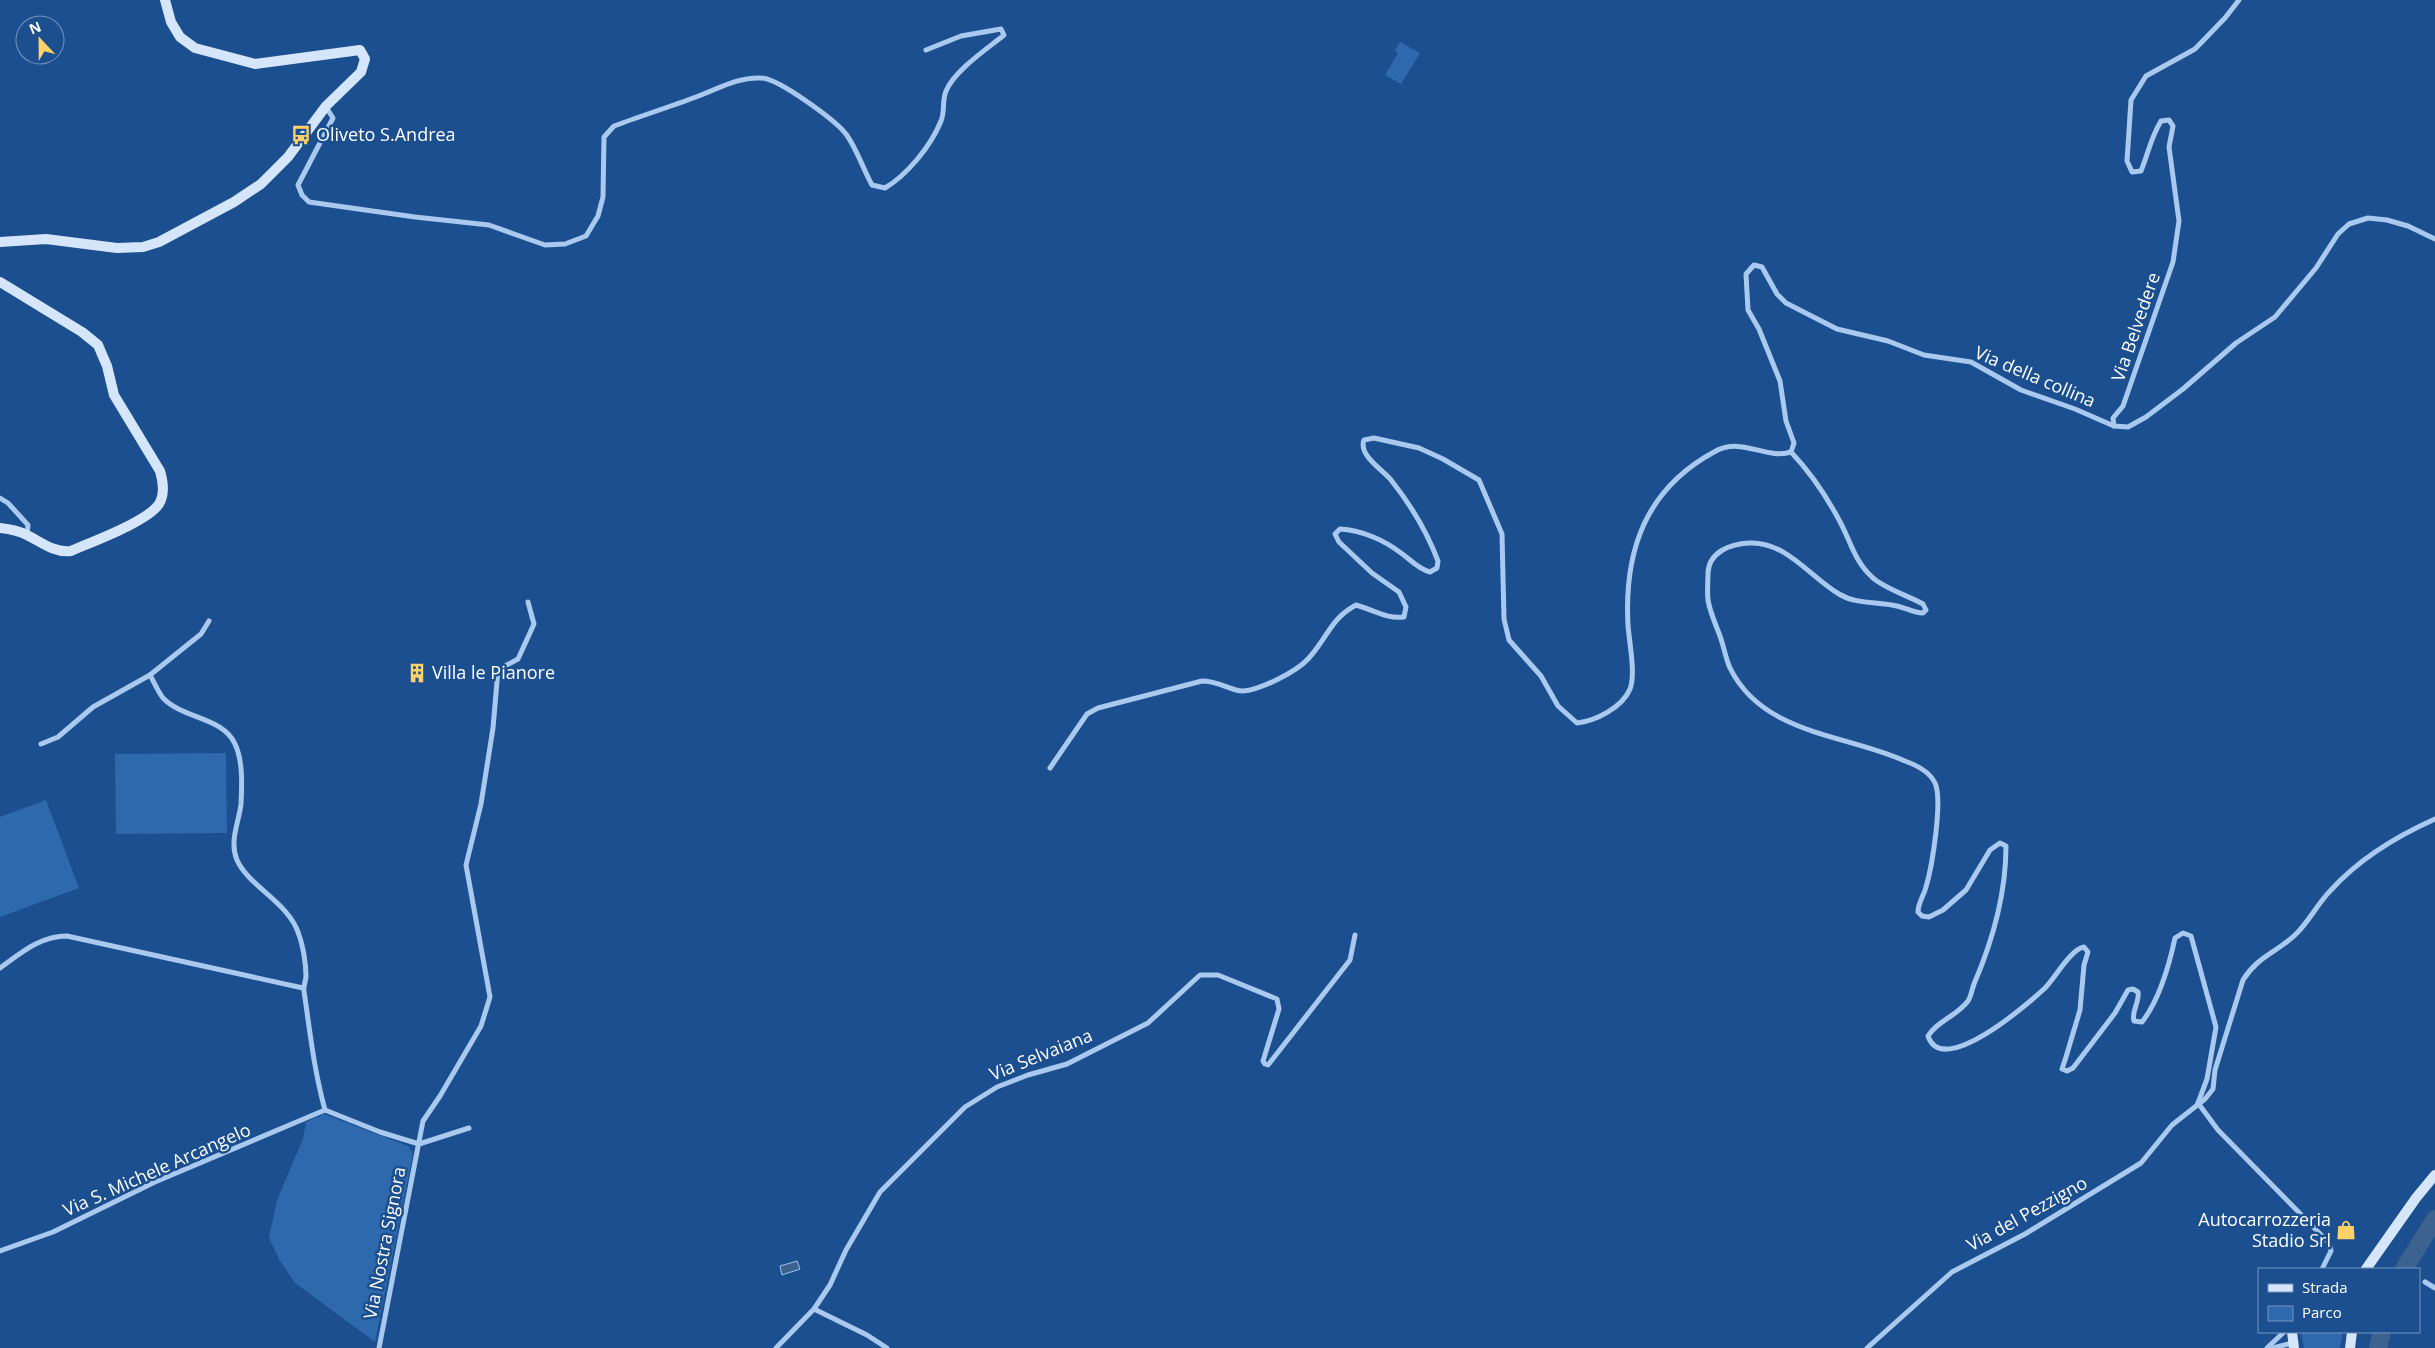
<svg xmlns="http://www.w3.org/2000/svg" width="2435" height="1348" viewBox="0 0 2435 1348" font-family="'Open Sans',sans-serif">
<style>
.green{fill:#2e69ad}
.water{fill:#3c6290;stroke:#9cc4f0}
.lines{fill:none;stroke-linecap:round;stroke-linejoin:round}
.river{stroke:#3c6290;stroke-width:18}
.street{stroke:#a9c9ee;stroke-width:5}
.secondary{stroke:#d6e6fa;stroke-width:10}
.labels{text-anchor:middle;stroke-width:5;stroke-linejoin:round;paint-order:stroke}
.poi-label{font-size:18px;fill:#fff;stroke:#1b4f8f;text-anchor:start}
.street-label{font-size:18px;fill:#fff;stroke:#1b4f8f}
</style>
<rect width="100%" height="100%" fill="#1b4f8f"/>
<g class="green">
<polygon points="1400,42 1420,53 1401,84 1385,75 1398,53 1395,50"/>
<polygon points="226,753 227,833 116,834 115,754"/>
<polygon points="46,800 79,888 0,917 0,817"/>
<polygon points="324,1114 408,1146 413,1154 375,1342 295,1283 280,1261 269,1238 277,1200 303,1139 306,1122"/>
<polygon points="2301,1332 2342,1332 2342,1340 2339,1348 2304,1348"/>
</g>
<polygon class="water" points="797,1261 800,1269 782,1275 780,1266"/>
<g class="lines">
<g class="river">
<polyline points="2404,1269 2435,1219"/>
<polyline points="2378,1348 2382,1332"/>
</g>
<g class="street">
<path d="M326 107 333 118 298 185 302 195 309 202 415 217 489 225 545 245 565 244 586 236 598 216 603 197 604 137 614 126C641 116 669 107 696 97 718 89 737 77 761 78 778 78 835 120 846 134 857 149 863 169 872 185L885 188C907 175 931 146 941 121 945 112 942 100 946 91 955 70 987 49 1004 35L1001 29 961 36 926 50"/>
<path d="M2114 426 2113 418 2123 406 2173 262 2179 221 2169 147 2173 126 2169 120 2161 121C2151 137 2148 154 2141 171L2132 172 2127 161 2131 100 2146 76 2195 49 2225 18 2239 0"/>
<path d="M1791 452C1810 472 1825 494 1838 518 1850 539 1854 561 1872 577 1883 588 1909 596 1923 604L1926 610 1923 613C1914 613 1906 608 1897 606 1878 601 1857 605 1839 594 1810 577 1786 541 1749 543 1730 544 1709 552 1708 573 1708 582 1707 591 1708 600 1710 613 1717 627 1721 639 1724 648 1726 659 1730 668 1763 735 1846 734 1905 761 1916 765 1930 772 1935 783 1943 800 1932 867 1926 887 1924 895 1918 903 1918 912L1922 916 1929 917 1943 910 1966 890 1990 850 2000 843 2006 846C2006 894 1993 940 1974 984 1972 989 1971 997 1968 1001 1957 1016 1937 1021 1928 1036 1942 1079 2028 1004 2045 988 2055 978 2071 949 2084 947L2088 952 2084 965 2080 1010 2066 1057 2062 1069 2067 1071 2073 1068 2115 1013 2128 990 2133 989 2138 992C2140 1002 2131 1011 2134 1021L2142 1022C2160 999 2169 966 2175 938L2183 933 2191 936 2216 1027 2207 1079 2198 1103"/>
<polyline points="1791,452 1794,443 1786,421 1780,381 1759,329 1748,310 1746,274 1754,265 1762,267 1777,294 1786,303 1837,329 1888,341 1924,355 1971,362 2021,390 2075,409 2114,426 2128,427 2146,417 2183,389 2236,343 2275,317 2316,268 2338,234 2349,224 2368,218 2387,220 2408,226 2435,239"/>
<polyline points="0,498 8,503 28,525 27,534"/>
<path d="M150 675C154 682 158 692 163 698 183 719 223 717 235 744 243 761 242 785 241 804 239 822 229 841 237 860 249 887 290 903 299 935 303 946 306 964 306 976 306 981 303 986 304 991 310 1032 314 1070 325 1110"/>
<polyline points="41,744 58,737 93,707 150,675 201,634 209,621"/>
<path d="M1050 768 1087 714 1098 708 1202 681C1219 681 1231 691 1243 691 1260 690 1296 672 1308 659 1327 639 1330 619 1356 605 1374 610 1386 619 1404 617L1406 607 1399 592 1372 573 1339 542 1335 534 1340 529C1361 530 1384 540 1401 553 1411 560 1418 569 1430 572L1437 568 1438 561C1427 532 1411 505 1391 480 1383 470 1358 455 1364 440L1374 438 1419 448 1443 459 1479 480 1502 534 1504 619 1509 640 1541 676 1558 706 1577 723C1595 721 1622 708 1630 689 1636 674 1629 641 1628 625 1624 550 1646 489 1714 452 1742 436 1766 460 1791 452"/>
<path d="M0 968C21 953 40 936 67 936L303 988"/>
<polyline points="2198,1103 2218,1130 2329,1243 2331,1251 2322,1269"/>
<polyline points="325,1110 380,1132 419,1144"/>
<polyline points="419,1144 469,1128"/>
<polyline points="0,1251 53,1232 155,1182 325,1110"/>
<polyline points="2425,1282 2435,1288"/>
<polyline points="814,1309 867,1335 887,1348"/>
<polyline points="379,1348 423,1121 440,1096 481,1026 490,997 466,865 481,804 493,728 498,670 518,659 534,624 528,602"/>
<polyline points="776,1348 814,1309 830,1285 846,1250 880,1192 965,1107 997,1087 1028,1075 1067,1064 1148,1023 1200,975 1218,975 1277,999 1279,1009 1263,1061 1265,1064 1268,1065 1350,960 1355,935"/>
<path d="M1867 1348 1952 1272 2025 1234 2141 1163 2172 1125 2205 1099 2213 1089 2215 1070 2243 980C2258 956 2276 953 2295 935 2309 922 2317 904 2331 890 2359 859 2397 836 2435 819"/>
<polyline points="2267,1348 2284,1332"/>
<polyline points="2273,1348 2292,1343"/>
</g>
<g class="secondary">
<polyline points="0,242 46,239 117,248 143,247 159,242 234,202 261,184 288,157 326,106 361,72 365,59 360,50 255,64 195,48 180,37 171,22 165,0"/>
<path d="M0 282 82 332 98 345 107 366 114 395 160 471C163 481 165 494 159 504 147 522 91 542 71 551 54 553 41 542 27 535 19 531 9 529 0 528"/>
<polyline points="2366,1269 2416,1198 2435,1175"/>
<polyline points="2292,1332 2294,1348"/>
<polyline points="2350,1348 2352,1332"/>
</g>
</g>
<defs>
<symbol id="bus-bare" viewBox="-9 -9 18 18"><path d="M-5-6H5V4H4V6H2V4H-2V6H-4V4H-5ZM-3.5-4V0h7V-4ZM-3.5 1.2v1.5H-2V1.2ZM2 1.2v1.5H3.5V1.2Z" fill="#ffd166" stroke="#1b4f8f" stroke-width="2.5" paint-order="stroke"/></symbol>
<symbol id="building-bare" viewBox="-9 -9 18 18"><path d="M-4-6H4V6H1V3H-1V6H-4ZM-2.5-4.3h1.7v1.8h-1.7ZM.8-4.3h1.7v1.8H.8ZM-2.5-1h1.7V.8h-1.7ZM.8-1h1.7V.8H.8Z" fill="#ffd166" stroke="#1b4f8f" stroke-width="2.5" paint-order="stroke"/></symbol>
<symbol id="shop-bare" viewBox="-9 -9 18 18"><path d="M-5-2.5h2.3a2.7 3.5 0 0 1 5.4 0H5L5.5 6h-11ZM-1.5-2.5h3a1.5 2.3 0 0 0-3 0Z" fill="#ffd166" stroke="#1b4f8f" stroke-width="2.5" paint-order="stroke"/></symbol>
</defs>
<g fill-rule="evenodd">
<use href="#bus-bare" x="287" y="121" width="28" height="28"/>
<use href="#building-bare" x="403" y="659" width="28" height="28"/>
<use href="#shop-bare" x="2332" y="1216" width="28" height="28"/>
</g>
<g class="labels">
<g class="poi-label">
<text x="316" y="141">Oliveto S.Andrea</text>
<text x="432" y="679">Villa le Pianore</text>
<text x="2331" y="1226" text-anchor="end">Autocarrozzeria<tspan x="2331" dy="21">Stadio Srl</tspan></text>
</g>
<g class="street-label">
<text transform="translate(2136 327) rotate(-71)" y="6">Via Belvedere</text>
<text transform="translate(2035 377) rotate(23)" y="6">Via della collina</text>
<text transform="translate(1041 1055) rotate(-22)" y="6">Via Selvaiana</text>
<text transform="translate(157 1170) rotate(-24)" y="6">Via S. Michele Arcangelo</text>
<text transform="translate(2027 1214) rotate(-29)" y="6">Via del Pezzigno</text>
<text transform="translate(385 1243) rotate(-79)" y="6">Via Nostra Signora</text>
</g>
</g>
<rect x="2258" y="1268" width="162" height="65" fill="#1b4f8f" stroke="#7695bc"/>
<rect x="2268" y="1284" width="25" height="8" fill="#d6e6fa" stroke="#7695bc"/>
<text x="2302" y="1293" font-size="15" fill="#ffffff">Strada</text>
<rect x="2268" y="1306" width="25" height="15" fill="#2e69ad" stroke="#7695bc"/>
<text x="2302" y="1318" font-size="15" fill="#ffffff">Parco</text>
<g transform="translate(40 40) rotate(338)"><circle r="24" fill="#1b4f8f" stroke="#7695bc"/>
<path d="M0-4L9 19L0 12L-9 19Z" fill="#ffd166"/>
<text y="-8" font-size="14" font-weight="bold" text-anchor="middle" fill="#ffffff">N</text>
</g>
</svg>
